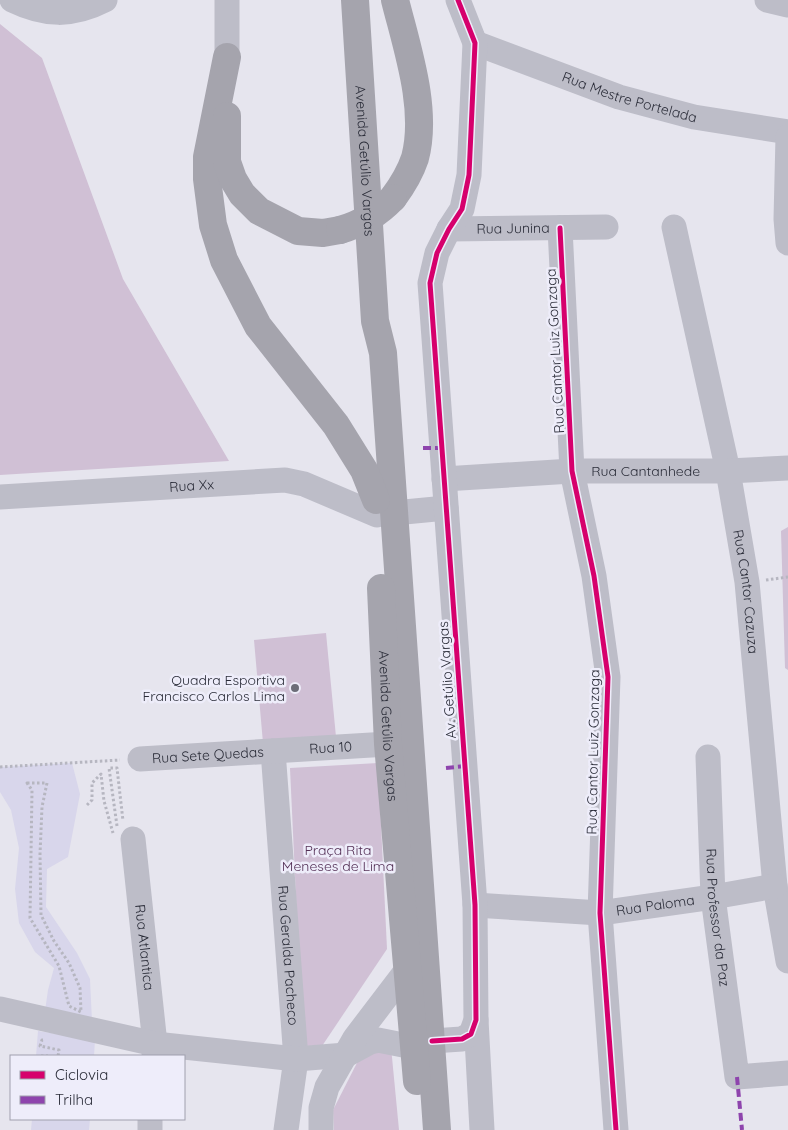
<svg xmlns="http://www.w3.org/2000/svg" width="788" height="1130" viewBox="0 0 788 1130" font-family="Quicksand,sans-serif">
<style>
.green{fill:#d0c0d5}
.plaza{fill:#d8d6eb}
.lines{fill:none;stroke-linecap:round;stroke-linejoin:round}
.path{stroke:#b6b6c0;stroke-width:3;stroke-dasharray:2.5 2.5;stroke-linecap:butt}
.minor{stroke:#bdbdc8;stroke-width:25}
.highway{stroke:#a5a4ad;stroke-width:28}
.highway-bridge{stroke:#a5a4ad;stroke-width:28}
.quiet{stroke:#8e44ad;stroke-width:4;stroke-dasharray:8 4;stroke-linecap:butt}
.cycleway-casing{stroke:#eeedfa;stroke-width:8}
.cycleway{stroke:#d6006c;stroke-width:5}
.poi-dot{fill:#6c6d78;stroke:#eeedfa;stroke-width:2}
.labels{text-anchor:middle;stroke-width:5;stroke-linejoin:round;paint-order:stroke}
.street-label{font-size:14px;fill:#2b2d39;stroke:#eeedfa}
.poi-label{font-size:14px;fill:#2b2d39;stroke:#eeedfa;text-anchor:end}
.park-label{font-size:14px;fill:#543056;stroke:#eeedfa}
</style>
<rect width="100%" height="100%" fill="#e6e5ee"/>
<g class="green">
<polygon points="0,24 42,58 123,279 229,461 0,475"/>
<polygon points="788,527 788,670 785,668 781,531"/>
<polygon points="326,633 336,737 263,743 254,640"/>
<polygon points="378,763 387,949 312,1061 303,1049 290,768"/>
<polygon points="391,1047 399,1130 334,1130 333,1110 360,1057"/>
</g>
<g class="plaza">
<polygon points="72,763 80,794 68,857 47,869 46,907 77,953 90,979 92,1021 45,1011 48,990 54,968 35,952 19,923 15,889 19,848 11,810 0,792 0,767"/>
<polygon points="38,1031 95,1040 94,1056 36,1056"/>
<polygon points="32,1119 90,1119 89,1130 31,1130"/>
</g>
<g class="lines">
<g class="path">
<polyline points="766,580 788,577"/>
<polyline points="0,767 120,760"/>
<polygon points="27,783 47,783 42,807 40,854 41,915 54,941 69,963 80,988 81,1012 69,1006 59,966 30,918 32,790"/>
<polyline points="87,805 92,800 92,783 101,774 104,801 113,833"/>
<polyline points="117,826 109,768 117,768 123,821"/>
<polyline points="43,1040 42,1040 40,1046 59,1050 58,1056"/>
<polyline points="41,1056 48,1056"/>
</g>
<g class="minor">
<path d="M12 0C45 16 72 17 105 0"/>
<polyline points="767,0 788,5"/>
<path id="s1" d="M475 43 619 97 694 117 788 132"/>
<polyline points="227,57 227,0"/>
<polyline points="788,137 786,219 788,243"/>
<path id="s2" d="M674 227 728 471 747 582 775 886 788 961"/>
<polyline points="560,228 572,471 594,576 608,677 600,913 616,1130"/>
<path id="s3" d="M449 229 606 227"/>
<path id="s4" d="M444 479 572 471H728L788 468"/>
<path id="s5" d="M0 497 285 480 304 484 377 515"/>
<polyline points="394,513 446,508"/>
<path id="s6" d="M273 751 296 1059 286 1130"/>
<path id="s7" d="M708 757 713 897 737 1077 788 1073"/>
<path id="s8" d="M140 759 388 744"/>
<path id="s9" d="M133 839 155 1044 154 1056"/>
<path id="s10" d="M475 905 600 913 713 897 775 886"/>
<polyline points="0,1009 155,1044 296,1059 346,1055 370,1042 378,1040 413,1047"/>
<polyline points="476,1020 482,1130"/>
<polyline points="432,1041 462,1039 471,1034 476,1020 475,905 430,283 437,253 449,229 462,209 469,175 475,43 458,0"/>
<polyline points="150,1130 150,1119"/>
<polyline points="321,1130 321,1108 327,1087 355,1038 406,971"/>
</g>
<g class="highway">
<path id="s11" d="M355 0 375 321 383 353 437 1130"/>
<polyline points="227,57 207,157 207,179 213,225 224,260 258,326 336,425 364,470 376,500"/>
<polyline points="227,116 227,162 233,179 242,194 259,211 298,231 323,233 340,230"/>
<path d="M393 198C402 186 410 173 415 158 428 109 407 48 395 0"/>
<path id="s12" d="M381 588 388 744 417 1081"/>
</g>
<path class="highway-bridge" d="M340 230C361 224 378 214 393 198"/>
<g class="quiet">
<polyline points="423,448 441,448"/>
<polyline points="446,768 465,766"/>
<polyline points="737,1077 742,1130"/>
</g>
<defs>
<g id="cycleway">
<polyline points="560,228 572,471 594,576 608,677 600,913 616,1130"/>
<polyline points="432,1041 462,1039 471,1034 476,1020 475,905 430,283 437,253 449,229 462,209 469,175 475,43 458,0"/>
</g>
</defs>
<use href="#cycleway" class="cycleway-casing"/>
<use href="#cycleway" class="cycleway"/>
</g>
<circle class="poi-dot" cx="295" cy="688" r="5"/>
<g class="labels">
<g class="street-label">
<text dy="5" stroke="none"><textPath href="#s1" startOffset="164">Rua Mestre Portelada</textPath></text>
<text dy="5" stroke="none"><textPath href="#s11" startOffset="161">Avenida Getúlio Vargas</textPath></text>
<text dy="5" stroke="none"><textPath href="#s3" startOffset="64">Rua Junina</textPath></text>
<text transform="translate(555 351) rotate(-93)" y="5">Rua Cantor Luiz Gonzaga</text>
<text dy="5" stroke="none"><textPath href="#s4" startOffset="202">Rua Cantanhede</textPath></text>
<text dy="5" stroke="none"><textPath href="#s5" startOffset="192">Rua Xx</textPath></text>
<text dy="5" stroke="none"><textPath href="#s2" startOffset="372">Rua Cantor Cazuza</textPath></text>
<text transform="translate(447 680) rotate(-94)" y="5">Av. Getúlio Vargas</text>
<text dy="5" stroke="none"><textPath href="#s12" startOffset="138">Avenida Getúlio Vargas</textPath></text>
<text dy="5" stroke="none"><textPath href="#s8" startOffset="191">Rua 10</textPath></text>
<text transform="translate(593 752) rotate(-89)" y="5">Rua Cantor Luiz Gonzaga</text>
<text dy="5" stroke="none"><textPath href="#s8" startOffset="68">Rua Sete Quedas</textPath></text>
<text dy="5" stroke="none"><textPath href="#s10" startOffset="181">Rua Paloma</textPath></text>
<text dy="5" stroke="none"><textPath href="#s7" startOffset="161">Rua Professor da Paz</textPath></text>
<text dy="5" stroke="none"><textPath href="#s9" startOffset="109">Rua Atlantica</textPath></text>
<text dy="5" stroke="none"><textPath href="#s6" startOffset="205">Rua Geralda Pacheco</textPath></text>
</g>
<g class="poi-label">
<text x="285" y="685">Quadra Esportiva<tspan x="285" dy="16">Francisco Carlos Lima</tspan></text>
</g>
<g class="park-label">
<text x="338" y="855">Praça Rita<tspan x="338" dy="16">Meneses de Lima</tspan></text>
</g>
</g>
<rect x="10" y="1055" width="175" height="65" fill="#eeedfa" stroke="#a0a0ad"/>
<rect x="20" y="1071" width="25" height="8" fill="#d6006c" stroke="#a0a0ad"/>
<text x="55" y="1080" font-size="15" fill="#2b2d39">Ciclovia</text>
<rect x="20" y="1096" width="25" height="8" fill="#8e44ad" stroke="#a0a0ad"/>
<text x="55" y="1105" font-size="15" fill="#2b2d39">Trilha</text>
</svg>
